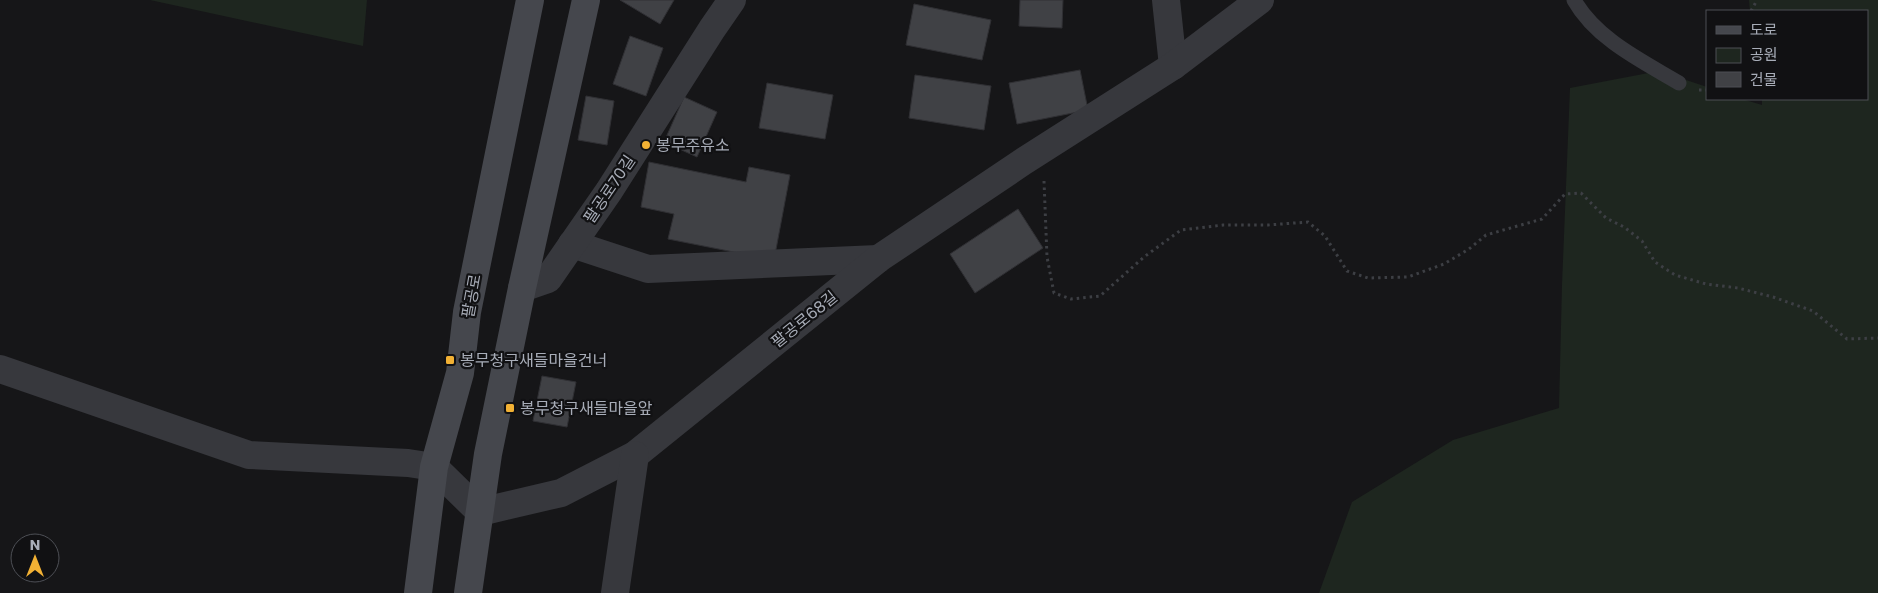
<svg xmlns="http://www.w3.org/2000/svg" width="1878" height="593" viewBox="0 0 1878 593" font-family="Poppins,'Noto Sans KR',sans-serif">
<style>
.green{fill:#1e261f}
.building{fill:#404145;stroke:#303034}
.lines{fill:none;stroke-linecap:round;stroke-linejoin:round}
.path{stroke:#3d3f44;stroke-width:3;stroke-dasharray:2.5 4;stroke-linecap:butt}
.lane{stroke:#37383d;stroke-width:15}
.street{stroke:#37383d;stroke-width:28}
.secondary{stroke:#45474d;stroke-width:28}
.poi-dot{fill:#f2b134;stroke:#111113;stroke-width:2}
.labels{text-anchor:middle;stroke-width:4.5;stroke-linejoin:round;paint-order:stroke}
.poi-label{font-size:16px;fill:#a8adb8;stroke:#111113;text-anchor:start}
.street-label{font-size:16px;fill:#a8adb8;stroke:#111113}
</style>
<rect width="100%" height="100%" fill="#161618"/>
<g class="green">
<polygon points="150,0 367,0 363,46"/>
<polygon points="1749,0 1878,0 1878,593 1319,593 1352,502 1453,440 1559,408 1562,285 1570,88 1659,71 1707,87 1707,99 1742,99 1762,105 1762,99 1867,99 1867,11 1750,11"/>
</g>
<g class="building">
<polygon points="620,0 674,0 660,24"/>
<polygon points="1020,0 1063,0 1062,28 1019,26"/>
<polygon points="914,4 991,20 982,60 906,45"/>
<polygon points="630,36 663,48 646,96 613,84"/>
<polygon points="1080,70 1088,110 1017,124 1009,83"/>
<polygon points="915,75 991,86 984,130 909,118"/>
<polygon points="767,83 833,95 825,139 759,128"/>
<polygon points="586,96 614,101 607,145 578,140"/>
<polygon points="684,97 717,112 697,157 664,142"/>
<polygon points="649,162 746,182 749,167 790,175 774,260 668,239 674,214 641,207"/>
<polygon points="1018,209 1043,248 975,293 950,254"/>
<polygon points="542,376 576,382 567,427 533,421"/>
</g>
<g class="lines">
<g class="path">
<polyline points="1751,11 1757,0"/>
<polyline points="1699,90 1707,90"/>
<polyline points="1044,181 1047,257 1054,293 1071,299 1100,296 1144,257 1181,230 1223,225 1268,225 1308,222 1325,236 1347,271 1368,278 1408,277 1444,264 1469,249 1486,235 1542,219 1565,194 1581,193 1606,218 1624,227 1642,241 1655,262 1675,275 1706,284 1738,288 1773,297 1813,311 1847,339 1878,338"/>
</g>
<path class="lane" d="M1574 0C1596 39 1642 61 1679 83"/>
<g class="street">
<polyline points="1166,0 1173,66"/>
<polyline points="572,244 648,269 878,259"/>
<polyline points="522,288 548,279 609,191 712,29 732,0"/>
<polyline points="0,369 249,455 408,463 434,467 480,512 561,493 635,455 878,259 1024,161 1173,66 1260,0"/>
<polyline points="615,593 635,455"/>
</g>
<g class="secondary">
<polyline points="418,593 434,467 460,373 467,312 530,0"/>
<polyline points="468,593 488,454 522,288 586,0"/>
</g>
</g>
<g class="poi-dot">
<circle cx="646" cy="145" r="5"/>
<rect x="445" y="355" width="10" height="10" rx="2.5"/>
<rect x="505" y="403" width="10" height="10" rx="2.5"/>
</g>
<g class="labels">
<g class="poi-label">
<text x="656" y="151">봉무주유소</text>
<text x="460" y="366">봉무청구새들마을건너</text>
<text x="520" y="414">봉무청구새들마을앞</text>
</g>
<g class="street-label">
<text transform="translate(609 189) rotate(-56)" y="6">팔공로70길</text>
<text transform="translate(471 296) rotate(-80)" y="6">팔공로</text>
<text transform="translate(804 319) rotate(-39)" y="6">팔공로68길</text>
</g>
</g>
<rect x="1706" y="10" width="162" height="90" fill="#111113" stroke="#4d4f55"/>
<rect x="1716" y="26" width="25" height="8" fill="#45474d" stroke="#4d4f55"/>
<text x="1750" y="35" font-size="15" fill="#a8adb8">도로</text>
<rect x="1716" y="48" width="25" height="15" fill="#1e261f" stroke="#4d4f55"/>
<text x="1750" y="60" font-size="15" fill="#a8adb8">공원</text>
<rect x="1716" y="72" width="25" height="15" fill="#404145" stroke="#4d4f55"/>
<text x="1750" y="85" font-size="15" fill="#a8adb8">건물</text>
<g transform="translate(35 558)"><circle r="24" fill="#111113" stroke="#4d4f55"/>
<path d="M0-4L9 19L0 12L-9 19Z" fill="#f2b134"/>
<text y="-8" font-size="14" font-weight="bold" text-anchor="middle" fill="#a8adb8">N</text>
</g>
</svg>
